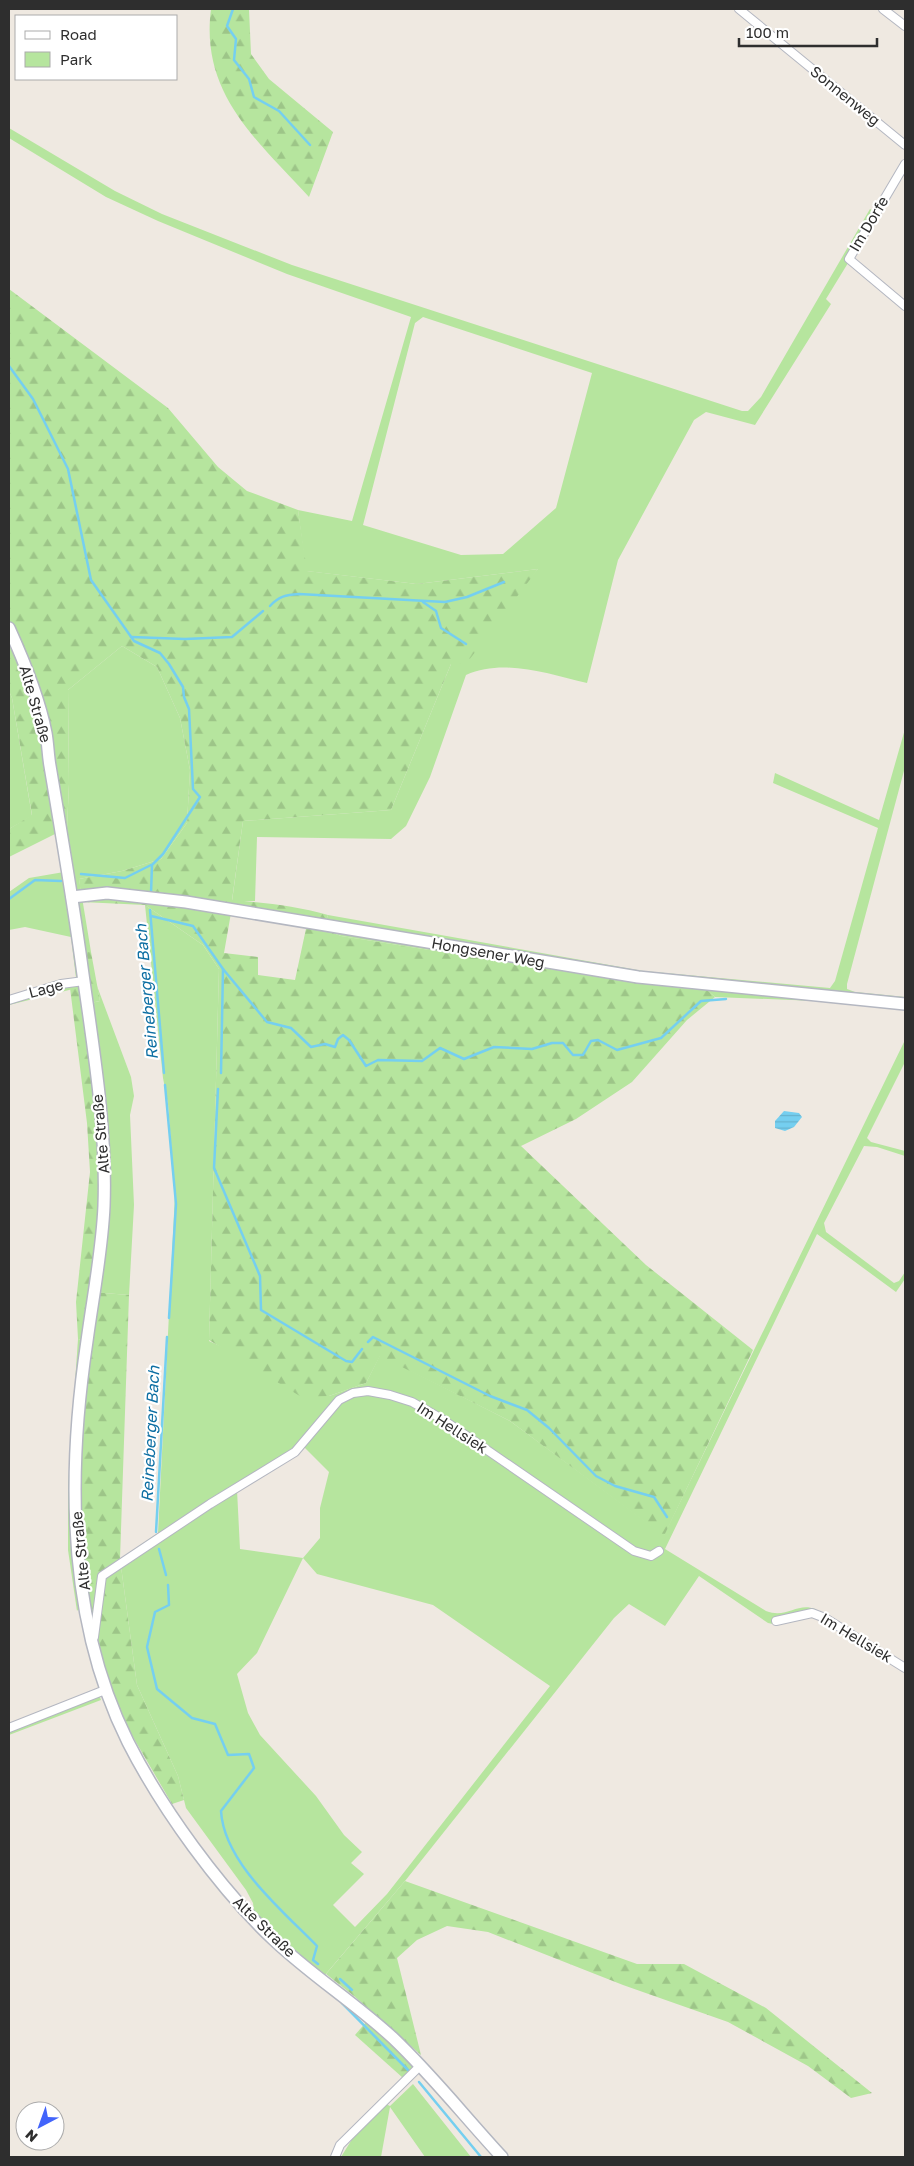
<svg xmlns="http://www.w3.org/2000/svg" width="914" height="2166" viewBox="0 0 914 2166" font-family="'Golos Text',sans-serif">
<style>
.green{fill:#b6e59e;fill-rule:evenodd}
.forest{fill:url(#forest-firs);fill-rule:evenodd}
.water{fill:url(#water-rules)}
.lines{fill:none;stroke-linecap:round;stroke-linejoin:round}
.stream{stroke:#75cff0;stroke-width:2.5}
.street-casing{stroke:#b4b7c1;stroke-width:10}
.secondary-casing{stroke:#b4b7c1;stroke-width:14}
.street{stroke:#fff;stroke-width:8}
.secondary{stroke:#fff;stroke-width:11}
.labels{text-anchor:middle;stroke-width:4.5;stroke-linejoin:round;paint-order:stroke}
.street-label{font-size:15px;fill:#2e2e2e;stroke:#fff}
.water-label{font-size:16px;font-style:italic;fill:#0d6fa3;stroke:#fff}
</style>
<defs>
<pattern id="forest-firs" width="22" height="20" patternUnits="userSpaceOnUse" patternTransform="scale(1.25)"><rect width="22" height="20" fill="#b6e59e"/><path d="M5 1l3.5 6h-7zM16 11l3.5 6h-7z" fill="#9dc588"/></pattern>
<pattern id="water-rules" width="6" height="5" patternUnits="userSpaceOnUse" patternTransform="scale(1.25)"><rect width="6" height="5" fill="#75cff0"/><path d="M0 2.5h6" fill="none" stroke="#66b2ce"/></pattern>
</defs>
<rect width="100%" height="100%" fill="#efe9e1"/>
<g class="green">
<path d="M9 128 115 191 162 214 292 265 742 411H748L761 397 870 209 878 214 826 299 831 304 755 425 706 412 694 420 618 560 587 683C548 674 504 658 466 675L430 777 406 826 391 839 257 837 255 901H232L243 821 391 810 451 664 538 569 417 584 306 571 298 510 352 521 411 317 287 274 158 221 106 197 9 138ZM423 317 592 373 556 508 503 554 461 555 363 525 415 323Z"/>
<polygon points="122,646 157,667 180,718 190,770 187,823 161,859 122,871 79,879 91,952 77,952 81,987 9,1005 9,997 58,980 76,978 71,937 25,927 9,930 9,892 29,878 64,872 60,830 67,828 69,784 68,690"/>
<polygon points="9,691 12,698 32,816 9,829"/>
<polygon points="905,729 905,767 847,984 847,989 855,992 905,997 905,1010 816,1001 715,997 707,990 639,983 341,936 323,929 328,915 643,971 830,988 835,981 878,828 773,783 775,773 879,820"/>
<path d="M145 905 203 945 219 969 209 1341 329 1396 366 1383 380 1355 510 1421 664 1535 905 1040V1062L867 1138 871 1142 905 1151V1156L877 1147 864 1146 824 1223 826 1232 894 1283 899 1281 905 1272V1279L896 1292 817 1234 665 1549 766 1611C787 1619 797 1602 815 1609L905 1664 823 1620C799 1612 789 1629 768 1623L699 1576 665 1626 629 1604 614 1618 405 1881 319 1982 254 1911 253 1903 246 1890 186 1808 178 1776 137 1685 120 1559 158 1533 175 1194 168 1104 163 1078ZM303 1446 329 1472 320 1508V1538L303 1558 240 1549 237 1490ZM303 1558 317 1574 433 1605 550 1686 387 1894 355 1927 333 1905 364 1874 351 1863 362 1852 344 1835 316 1796 260 1735 248 1713 237 1674 257 1653Z"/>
<polygon points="97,986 131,1077 134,1096 130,1115 134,1205 129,1295 91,1292 96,1100 81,1005 100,1001"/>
<polygon points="78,1339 89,1342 87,1597 77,1611 68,1550 68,1486"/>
<polygon points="97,1689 101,1700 9,1735 9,1724"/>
<polygon points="413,2084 471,2157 425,2157 390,2107 381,2157 341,2157 354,2136 386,2104 390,2106"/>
</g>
<g class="forest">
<path d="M211 9H249L251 54 269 79 333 132 309 197C257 140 200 94 211 9Z"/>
<path d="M9 289 168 408 218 467 247 491 298 510 307 571 417 584 538 569 466 664H451L391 810 243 821 232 900C265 903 296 906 328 915L323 929 341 936 639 983 707 990 715 997 687 1020 632 1082 576 1119 521 1146 646 1265 753 1350 664 1536 510 1421 380 1356 366 1383 329 1396 303 1398 209 1340 219 969 203 945 145 905 82 902 79 879 122 871 161 859 187 823 190 770 180 718 157 667 122 646 68 690 69 784 67 828 9 857V829L32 815 12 698 9 691ZM231 913 307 924 295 980 258 975V957L224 953Z"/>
<polygon points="77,952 91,952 100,1001 81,1005 99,1130 100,1213 91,1292 129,1295 120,1559 137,1685 178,1776 184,1800 172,1804 126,1725 111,1690 98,1647 87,1597 81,1544 84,1388 89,1342 78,1339 76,1302 90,1172 87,1123 70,988 81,987"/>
<polygon points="405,1881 637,1964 684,1964 766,2008 872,2093 851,2098 808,2066 728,2022 623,1985 488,1932 447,1926 417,1940 397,1958 421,2055 354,1996 326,1974"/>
<polygon points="367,2021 414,2067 403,2078 355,2035"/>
</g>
<polygon class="water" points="784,1111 799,1113 802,1117 794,1127 785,1131 775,1128 775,1121"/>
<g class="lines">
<g class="stream">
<polyline points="233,9 227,26 236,39 234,60 249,79 254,97 279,111 310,145"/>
<polyline points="9,366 33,399 68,469 91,580 134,641 160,653 169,664 183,687 184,697 189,709 193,789 200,797 163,854 152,865 151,893"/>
<polyline points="423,602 436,611 441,628 466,644"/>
<path d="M270 606C279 596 286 595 299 594L445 602 467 597 504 582"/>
<polyline points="131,637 185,639 232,637 263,611"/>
<polyline points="81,874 125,878 151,865"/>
<polyline points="9,899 35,880 61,881"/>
<polyline points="150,910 164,1073"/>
<polyline points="151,916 193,926 223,969 221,1073"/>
<polyline points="223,969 267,1022 291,1028 311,1047 325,1044 335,1047 338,1039 343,1035 349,1040 366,1066 378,1060 422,1061 440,1048 464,1059 494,1047 532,1049 552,1043 563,1043 573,1055 583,1055 591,1041 598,1040 617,1050 661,1038 701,1001 726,999"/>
<polyline points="165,1085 176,1204 169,1318"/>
<polyline points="218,1089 214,1168 260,1276 261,1310 346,1361 352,1362 362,1349"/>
<polyline points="368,1342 373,1337 490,1396 527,1410 549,1428 596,1476 615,1486 654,1497 667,1517"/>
<polyline points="156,1532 167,1337"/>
<polyline points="159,1549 166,1575"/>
<path d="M168 1585 169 1605 155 1612 147 1647 157 1689 192 1718 215 1724 228 1755 249 1754 254 1768 221 1811C224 1863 283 1911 317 1946L313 1960 318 1964"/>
<polyline points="340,1979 352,1990"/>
<polyline points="342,2003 408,2070"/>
<polyline points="419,2082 481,2157"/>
</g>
<defs>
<g id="street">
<polyline points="739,9 905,145"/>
<polyline points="883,9 905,26"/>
<polyline points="905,164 849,259 905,306"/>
<polyline points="9,1000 61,984 84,981"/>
<polyline points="776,1621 812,1613 825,1618 905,1668"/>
<polyline points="94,1637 102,1576 210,1504 295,1452 339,1400 353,1393 368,1391 390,1395 412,1402 442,1419 634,1551 651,1556 659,1551"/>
<polyline points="9,1728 105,1690"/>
<polyline points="335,2157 340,2145 421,2065"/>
</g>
<g id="secondary">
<path d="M9 628C24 661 39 697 46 733 48 744 48 755 50 766 61 831 72 895 81 960 92 1041 107 1124 104 1206 102 1252 93 1296 87 1341 67 1473 67 1620 128 1742 162 1809 220 1889 274 1940 311 1975 355 2003 393 2038 432 2075 465 2117 502 2157"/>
<polyline points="72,897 107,893 186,902 638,977 905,1004"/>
</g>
</defs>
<use href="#street" class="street-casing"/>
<use href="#secondary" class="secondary-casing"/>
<use href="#street" class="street"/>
<use href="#secondary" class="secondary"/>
</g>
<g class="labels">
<g class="street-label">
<text transform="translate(845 96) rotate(39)" y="5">Sonnenweg</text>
<text transform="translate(869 224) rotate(-59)" y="5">Im Dorfe</text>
<text transform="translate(35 704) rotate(74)" y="5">Alte Straße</text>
<text transform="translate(488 953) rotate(10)" y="5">Hongsener Weg</text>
<text transform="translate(46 989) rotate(-15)" y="5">Lage</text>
<text transform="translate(101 1134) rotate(-95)" y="5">Alte Straße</text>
<text transform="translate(452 1428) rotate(33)" y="5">Im Hellsiek</text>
<text transform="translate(81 1551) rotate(-96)" y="5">Alte Straße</text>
<text transform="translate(856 1638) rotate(31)" y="5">Im Hellsiek</text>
<text transform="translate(264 1927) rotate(44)" y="5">Alte Straße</text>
</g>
<g class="water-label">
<text transform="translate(146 992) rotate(-95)" y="6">Reineberger Bach</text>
<text transform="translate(150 1434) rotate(-87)" y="6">Reineberger Bach</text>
</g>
</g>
<rect width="914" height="2166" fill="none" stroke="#2e2e2e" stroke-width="20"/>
<rect x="15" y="15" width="162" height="65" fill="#ffffff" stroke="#ababab"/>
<rect x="25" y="31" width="25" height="8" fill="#ffffff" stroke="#ababab"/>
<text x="60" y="40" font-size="15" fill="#2e2e2e">Road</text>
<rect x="25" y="52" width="25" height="15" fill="#b6e59e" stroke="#ababab"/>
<text x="60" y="65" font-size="15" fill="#2e2e2e">Park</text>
<g transform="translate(40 2126) rotate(221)"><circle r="24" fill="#ffffff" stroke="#ababab"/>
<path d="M0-4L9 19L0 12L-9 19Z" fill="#4264fb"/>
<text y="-8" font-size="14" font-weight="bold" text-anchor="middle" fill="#2e2e2e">N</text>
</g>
<path d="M739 38v8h138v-8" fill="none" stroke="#2e2e2e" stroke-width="2.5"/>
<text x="746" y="38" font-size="15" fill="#2e2e2e" stroke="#ffffff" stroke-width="4" paint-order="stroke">100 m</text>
</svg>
